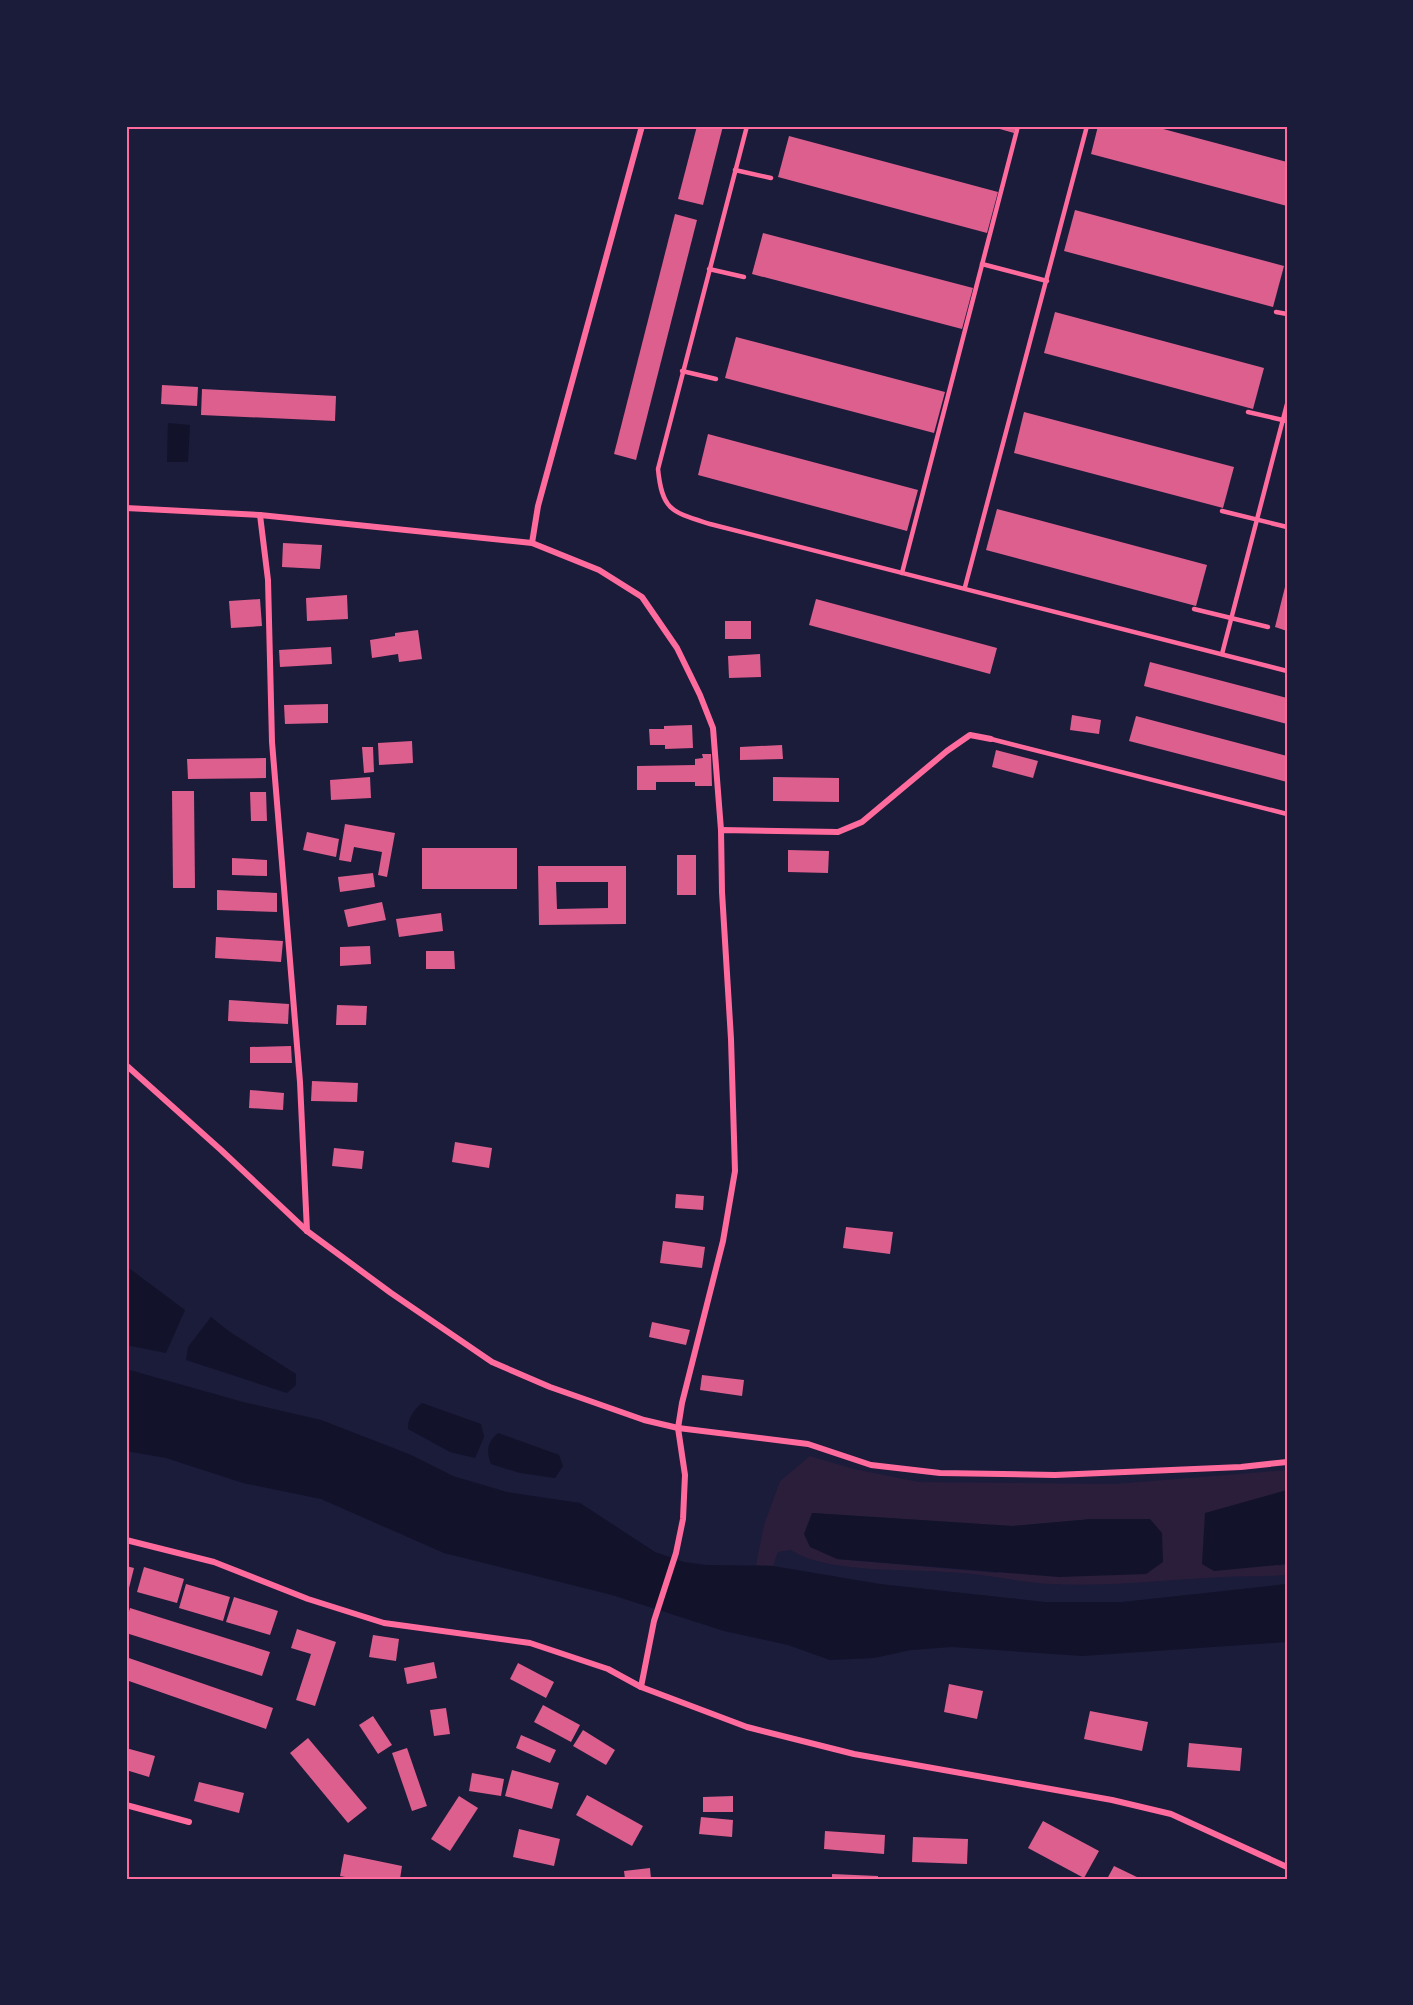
<svg xmlns="http://www.w3.org/2000/svg" width="1413" height="2005" viewBox="0 0 1413 2005" font-family="'Crimson Pro',serif">
<style>
.green{fill:#2a1e3b;fill-rule:evenodd}
.water{fill:#12122b}
.building{fill:#dd5f8e;fill-rule:evenodd}
.lines{fill:none;stroke-linecap:round;stroke-linejoin:round}
.service{stroke:#ff6b9d;stroke-width:4.5}
.minor{stroke:#ff6b9d;stroke-width:6}
.neatline{fill:none;stroke:#ff6b9d;stroke-width:2}
</style>
<rect width="100%" height="100%" fill="#1b1b3a"/>
<path class="green" d="M810 1456 854 1469 919 1482 1114 1484 1287 1470V1490L1254 1501 1279 1566 1287 1564V1575C1260 1577 1232 1576 1205 1578 1154 1581 1102 1587 1051 1584 1016 1582 982 1573 947 1572 906 1569 825 1573 791 1550L778 1552 773 1566 756 1565 764 1525 780 1481ZM812 1513 1012 1526 1092 1519 997 1573 837 1559Z"/>
<g class="water">
<polygon points="168,423 190,425 188,462 167,462"/>
<polygon points="126,1266 185,1310 166,1353 126,1345"/>
<polygon points="211,1317 230,1332 296,1374 296,1385 287,1393 186,1360 188,1347"/>
<polygon points="126,1369 243,1402 321,1420 409,1454 453,1476 507,1492 580,1503 655,1552 684,1562 706,1565 773,1566 880,1584 1045,1602 1122,1602 1287,1584 1287,1642 1082,1656 952,1647 911,1650 874,1658 830,1660 788,1645 724,1631 612,1595 444,1553 321,1499 243,1483 166,1458 126,1451"/>
<path d="M422 1403 481 1424 484 1437 475 1458 450 1452 408 1429C407 1420 414 1409 422 1403Z"/>
<path d="M498 1433 559 1455 563 1466 555 1478 520 1473 491 1464C486 1450 487 1443 498 1433Z"/>
<polygon points="1287,1490 1287,1564 1214,1571 1202,1564 1205,1513"/>
<polygon points="812,1513 1012,1526 1092,1519 1150,1519 1162,1533 1163,1562 1146,1574 1059,1577 837,1559 810,1547 804,1534"/>
</g>
<g class="building">
<polygon points="697,126 723,126 703,205 678,199"/>
<polygon points="989,126 1016,126 1014,133"/>
<polygon points="1098,126 1152,126 1287,162 1287,206 1091,154"/>
<polygon points="789,136 998,192 987,233 778,177"/>
<polygon points="1075,210 1284,266 1273,307 1064,251"/>
<polygon points="675,214 697,220 636,460 614,454"/>
<polygon points="763,233 973,288 962,329 752,274"/>
<polygon points="1055,312 1264,368 1253,409 1044,353"/>
<polygon points="736,337 945,392 934,433 725,378"/>
<polygon points="162,385 198,387 197,406 161,404"/>
<polygon points="202,389 336,396 335,421 201,415"/>
<polygon points="1024,412 1234,467 1223,508 1014,453"/>
<polygon points="708,434 918,490 907,531 698,475"/>
<polygon points="997,509 1207,565 1196,606 986,550"/>
<polygon points="283,543 322,545 320,569 282,567"/>
<polygon points="1286,583 1287,583 1287,631 1275,627"/>
<polygon points="347,595 348,619 307,621 306,598"/>
<polygon points="260,599 262,626 231,628 229,601"/>
<polygon points="816,599 997,648 990,674 809,625"/>
<rect x="725" y="621" width="26" height="18"/>
<polygon points="418,630 422,659 399,662 398,654 372,658 370,640 395,636 395,633"/>
<polygon points="331,647 332,664 280,667 279,650"/>
<polygon points="760,654 761,677 729,678 728,656"/>
<polygon points="1150,662 1287,698 1287,724 1144,686"/>
<polygon points="328,704 328,723 285,724 284,705"/>
<polygon points="1072,715 1101,720 1099,734 1070,730"/>
<polygon points="1136,716 1287,756 1287,782 1129,741"/>
<polygon points="692,725 693,748 665,749 665,745 650,745 649,729 664,729 664,726"/>
<polygon points="412,741 413,763 379,765 378,743"/>
<polygon points="782,745 783,759 740,760 740,747"/>
<polygon points="362,747 373,747 374,772 364,773"/>
<polygon points="996,750 1038,761 1033,778 992,767"/>
<polygon points="702,754 711,754 712,786 695,786 695,782 656,782 656,790 637,790 637,766 695,765 695,759 703,758"/>
<polygon points="266,758 266,778 188,779 187,759"/>
<polygon points="370,777 371,798 331,800 330,780"/>
<polygon points="773,777 839,778 839,802 773,801"/>
<polygon points="172,791 194,791 195,888 173,888"/>
<polygon points="250,792 266,792 267,821 251,821"/>
<polygon points="345,824 395,833 387,877 378,875 382,852 354,847 351,862 339,860"/>
<polygon points="307,832 339,839 336,857 303,850"/>
<rect x="422" y="848" width="95" height="41"/>
<polygon points="788,850 829,851 828,873 788,872"/>
<rect x="677" y="855" width="19" height="40"/>
<polygon points="232,858 267,860 267,876 232,875"/>
<path d="M538 866H626V924L539 925ZM556 882H608V908L557 909Z"/>
<polygon points="373,873 375,887 340,892 338,877"/>
<polygon points="217,890 277,893 277,912 217,910"/>
<polygon points="382,902 386,920 348,927 344,910"/>
<polygon points="441,913 443,931 399,937 396,919"/>
<polygon points="216,937 283,941 281,962 215,958"/>
<polygon points="370,946 371,964 340,966 340,947"/>
<polygon points="426,951 454,951 455,969 426,969"/>
<polygon points="229,1000 289,1004 288,1024 228,1021"/>
<polygon points="337,1005 367,1006 366,1025 336,1025"/>
<polygon points="291,1046 292,1063 250,1063 250,1047"/>
<polygon points="312,1081 358,1083 357,1102 311,1101"/>
<polygon points="250,1090 284,1093 283,1110 249,1108"/>
<polygon points="455,1142 492,1148 489,1168 452,1162"/>
<polygon points="334,1148 364,1151 362,1169 332,1166"/>
<polygon points="676,1194 704,1196 703,1210 675,1208"/>
<polygon points="846,1227 893,1232 890,1254 843,1248"/>
<polygon points="663,1241 705,1247 702,1268 660,1263"/>
<polygon points="652,1322 690,1330 686,1345 649,1337"/>
<polygon points="702,1375 744,1380 742,1396 700,1390"/>
<polygon points="126,1566 134,1568 127,1596 126,1596"/>
<polygon points="144,1567 184,1579 177,1603 137,1592"/>
<polygon points="186,1584 230,1597 223,1621 179,1608"/>
<polygon points="234,1597 278,1611 270,1635 226,1622"/>
<polygon points="130,1608 270,1652 262,1676 126,1633 126,1622"/>
<polygon points="297,1629 336,1642 315,1706 296,1700 311,1654 291,1648"/>
<polygon points="373,1635 399,1639 396,1661 369,1657"/>
<polygon points="126,1657 273,1708 266,1729 126,1680"/>
<polygon points="434,1662 437,1678 407,1684 404,1668"/>
<polygon points="518,1663 554,1682 546,1698 510,1679"/>
<polygon points="949,1684 983,1691 977,1719 944,1712"/>
<polygon points="543,1705 580,1725 571,1742 534,1722"/>
<polygon points="446,1708 450,1734 434,1736 430,1710"/>
<polygon points="1090,1711 1148,1722 1142,1751 1084,1739"/>
<polygon points="373,1716 392,1745 378,1754 359,1725"/>
<polygon points="583,1730 615,1750 606,1765 573,1746"/>
<polygon points="521,1735 556,1750 550,1763 516,1748"/>
<polygon points="308,1738 367,1808 348,1823 290,1753"/>
<polygon points="1189,1743 1242,1748 1240,1771 1187,1767"/>
<polygon points="126,1748 155,1756 149,1777 126,1770"/>
<polygon points="407,1748 427,1806 412,1811 392,1753"/>
<polygon points="512,1770 559,1783 552,1809 505,1796"/>
<polygon points="472,1773 504,1779 501,1796 469,1791"/>
<polygon points="199,1782 244,1793 239,1813 194,1801"/>
<polygon points="587,1795 643,1826 632,1846 576,1815"/>
<polygon points="459,1796 478,1808 450,1851 431,1839"/>
<polygon points="733,1796 733,1812 703,1812 703,1797"/>
<polygon points="701,1817 733,1820 732,1837 699,1834"/>
<polygon points="1043,1821 1099,1851 1084,1878 1028,1848"/>
<polygon points="519,1829 560,1839 554,1866 513,1857"/>
<polygon points="825,1831 885,1835 884,1854 824,1849"/>
<polygon points="913,1837 968,1839 967,1864 912,1862"/>
<polygon points="344,1854 402,1866 400,1879 356,1879 340,1876"/>
<polygon points="1114,1866 1141,1879 1107,1879"/>
<polygon points="650,1868 651,1879 625,1879 624,1871"/>
<polygon points="832,1874 878,1876 878,1879 832,1879"/>
</g>
<g class="lines">
<g class="service">
<path d="M747 126 658 469C662 511 672 512 710 524L1287 671"/>
<polyline points="735,170 771,178"/>
<polyline points="982,264 1047,281"/>
<polyline points="709,269 744,277"/>
<polyline points="1276,312 1287,314"/>
<polyline points="682,371 716,379"/>
<polyline points="1248,412 1287,421"/>
<polyline points="1222,511 1287,527"/>
<polyline points="902,573 1018,126"/>
<polyline points="965,587 1087,126"/>
<polyline points="1194,609 1268,627"/>
<polyline points="1222,654 1287,404"/>
<polyline points="991,739 1287,814"/>
</g>
<g class="minor">
<polyline points="126,508 260,515 532,543 599,570 642,597 677,648 700,695 713,728 721,830"/>
<polyline points="260,515 268,580 272,742 300,1082 307,1231"/>
<polyline points="532,543 538,506 642,126"/>
<polyline points="126,1065 221,1150 307,1231 391,1293 492,1362 550,1387 644,1420 678,1428 808,1444 871,1465 940,1473 1055,1475 1241,1467 1287,1462"/>
<polyline points="126,1540 214,1562 308,1599 384,1623 530,1643 608,1669 641,1687 747,1727 854,1754 1112,1800 1171,1814 1287,1867"/>
<polyline points="641,1687 654,1621 676,1553 683,1519 685,1475 678,1428 682,1403 723,1241 735,1171 731,1039 722,892 721,830 838,832 862,822 947,751 970,735 991,739"/>
<polyline points="126,1805 189,1822"/>
</g>
</g>
<rect width="1413" height="2005" fill="none" stroke="#1b1b3a" stroke-width="255"/>
<rect x="128" y="128" width="1158" height="1750" class="neatline"/>
</svg>
